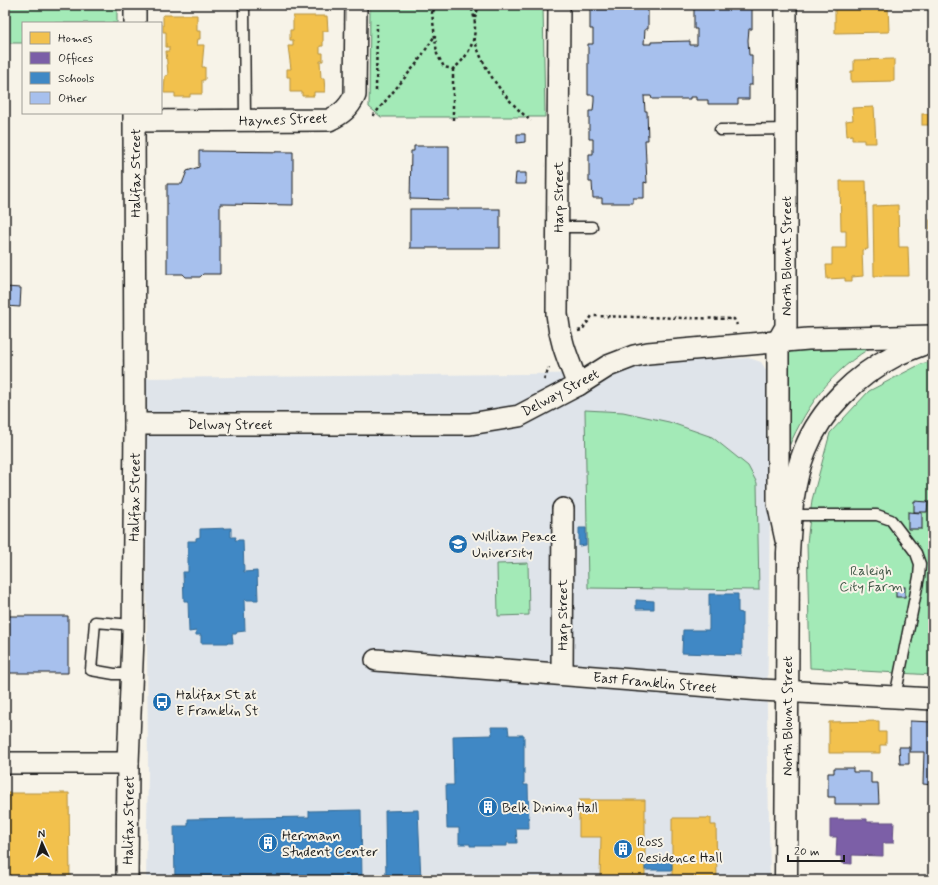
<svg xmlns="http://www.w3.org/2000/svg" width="938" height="885" viewBox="0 0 938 885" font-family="Mynerve,sans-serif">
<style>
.built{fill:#dfe4ea}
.green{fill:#a3eab7;stroke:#60836a}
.homes{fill:#f2c14e;stroke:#b2903f}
.offices{fill:#7b5ea7;stroke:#5e4a7d}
.schools{fill:#3f88c5;stroke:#346892}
.building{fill:#a7c0ed;stroke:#1c1c1c}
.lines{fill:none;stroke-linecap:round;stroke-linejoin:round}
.service-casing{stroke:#1c1c1c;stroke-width:13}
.minor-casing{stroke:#1c1c1c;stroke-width:24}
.secondary-casing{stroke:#1c1c1c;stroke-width:25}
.path{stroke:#1c1c1c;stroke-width:2.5;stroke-dasharray:3 3;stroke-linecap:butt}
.service{stroke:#f7f3e8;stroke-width:10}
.minor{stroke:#f7f3e8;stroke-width:21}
.secondary{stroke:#f7f3e8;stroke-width:22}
.labels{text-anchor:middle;stroke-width:4;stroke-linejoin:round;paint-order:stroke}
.street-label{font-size:14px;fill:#1c1c1c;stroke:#f7f3e8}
.poi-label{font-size:14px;fill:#1c1c1c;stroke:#f7f3e8;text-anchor:start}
.park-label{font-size:14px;fill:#445a4a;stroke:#f7f3e8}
</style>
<rect width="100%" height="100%" fill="#f7f3e8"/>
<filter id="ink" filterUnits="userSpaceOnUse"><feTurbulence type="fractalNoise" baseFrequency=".025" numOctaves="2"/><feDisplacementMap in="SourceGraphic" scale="8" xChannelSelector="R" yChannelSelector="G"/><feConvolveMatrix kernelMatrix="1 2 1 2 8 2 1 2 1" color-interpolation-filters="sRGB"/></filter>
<g filter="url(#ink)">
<polygon class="built" points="749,358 761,362 772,379 767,708 770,880 146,880 148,771 145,378 614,373 649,362"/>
<g class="green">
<polygon points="5,5 117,5 117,23 23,23 23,43 5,43"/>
<polygon points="370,5 543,5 545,117 381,117 369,107"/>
<path d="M877 344C830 370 804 409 784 458L783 359 789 350Z"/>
<polygon points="933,361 933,675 810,668 807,543 812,500 830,433 869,391 921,364"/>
<polygon points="585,410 623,412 669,422 712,437 748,466 757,483 759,590 588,588"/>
<polygon points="528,563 529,615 498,616 497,564"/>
</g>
<g class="homes">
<polygon points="888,6 889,32 835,33 835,7"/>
<polygon points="163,15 197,15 197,31 200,31 200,39 198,39 197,45 204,45 202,67 205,67 205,80 202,80 202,94 190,94 190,97 175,97 175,93 164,93 165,76 168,75 166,51 169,51 169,47 166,47 166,32 163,32"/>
<polygon points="293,16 327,16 328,31 323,31 323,46 320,46 320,53 323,53 323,61 320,61 321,78 324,78 325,92 314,92 314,96 302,96 302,92 290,92 290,77 287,77 287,69 291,69 288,46 293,46 293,40 290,40 290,30 293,30"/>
<polygon points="894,59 894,81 851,82 851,71 854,71 854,60"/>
<polygon points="874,107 876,143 864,143 864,140 852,140 852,135 847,136 846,121 853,120 852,108"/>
<rect x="922" y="114" width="11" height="11"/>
<polygon points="840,181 866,181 868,249 862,250 863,276 852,277 852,281 845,281 845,278 827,279 826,265 832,265 832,248 846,248 846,231 841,231"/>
<polygon points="898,205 899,247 908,247 909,276 874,276 873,206"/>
<rect x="930" y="220" width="3" height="9"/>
<polygon points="879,721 879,732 886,732 886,745 880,745 880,753 829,753 829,722"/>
<polygon points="5,793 69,793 70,880 7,880 7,846 5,846"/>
<polygon points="579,800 645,800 645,880 600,880 601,837 579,837"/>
<polygon points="672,818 711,818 711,825 716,825 717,880 672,880"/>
</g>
<polygon class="offices" points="830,819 867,819 867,822 894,822 893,843 883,843 883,856 852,855 852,864 841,863 841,856 836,856 837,837 830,837"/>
<g class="schools">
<polygon points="231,528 231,537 236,537 235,540 243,540 244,572 257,571 258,600 244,600 245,631 237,632 236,634 232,634 233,643 201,643 201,635 196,635 196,631 189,632 188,601 184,601 183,572 188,572 188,541 196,541 196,538 200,537 200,529"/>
<polygon points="579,528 586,528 586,545 579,546"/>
<polygon points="709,594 738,594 738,612 742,613 742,655 682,653 683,630 709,630"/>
<polygon points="636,600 654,601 654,609 636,609"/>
<polygon points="491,727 508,727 509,735 524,735 524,785 528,785 529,828 516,828 517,843 507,843 507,846 470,846 470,844 459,844 459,828 447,828 446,785 454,785 453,736 492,735"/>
<polygon points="361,810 362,880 175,880 174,826 188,826 188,819 309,817 309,811"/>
<polygon points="418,810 421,880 386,880 385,811"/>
<rect x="645" y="861" width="27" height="9"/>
</g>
<g class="building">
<polygon points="590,5 648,5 648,29 645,29 644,44 651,44 651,42 690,41 690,45 697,45 697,29 694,29 694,5 752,5 752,29 749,29 748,40 749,55 752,55 752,85 749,85 749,99 738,99 738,104 708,104 708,100 696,100 696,97 690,97 690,99 652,99 651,96 644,96 645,111 647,111 648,140 645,140 647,183 644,182 644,198 633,198 633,203 602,203 602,198 593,198 592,182 589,182 589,154 593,154 593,139 589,139 589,111 593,111 594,101 594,95 588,95 588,44 593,44 593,29 590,29"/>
<polygon points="517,134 525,134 525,142 517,143"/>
<polygon points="414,146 449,146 449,200 410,199 411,151 414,151"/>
<polygon points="199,151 293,152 293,205 220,204 220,274 203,274 200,277 186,277 183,274 167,274 167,184 182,184 187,171 199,167"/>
<polygon points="516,173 526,173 526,184 515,184"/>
<rect x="410" y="209" width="90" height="39"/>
<polygon points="5,287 21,288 20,307 5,306"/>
<polygon points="914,501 928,502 927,512 914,512"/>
<polygon points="908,512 922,513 922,529 908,529"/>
<rect x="896" y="587" width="9" height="10"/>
<polygon points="5,616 68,616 68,673 7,673 8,687 5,687"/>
<polygon points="910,721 933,722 932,785 923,784 924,752 910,752"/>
<polygon points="899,747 909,747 909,764 900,764"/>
<polygon points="834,768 853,768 853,772 871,772 871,783 878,783 879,804 835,804 835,797 828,797 828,773 834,773"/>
<polygon points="830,878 868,878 895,880 830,880"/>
</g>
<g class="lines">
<defs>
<g id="service">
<polyline points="244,5 245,120"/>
<polyline points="720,130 787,129"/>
<polyline points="558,227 592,227"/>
<polyline points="788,515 877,515 891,520 916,553 920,564 919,577 895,697"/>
<polyline points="132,674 114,674 91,670 95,622 133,625"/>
</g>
<g id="minor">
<path d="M559 5 557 314C560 342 568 359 578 385"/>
<polyline points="135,23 135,5"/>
<path d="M134 121 329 120C342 114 349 108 355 95L356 5"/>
<polyline points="135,424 470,424 519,416 578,385 608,366 634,356 648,353 808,339 933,336"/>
<polyline points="786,540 778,503 778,341 786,327 786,5"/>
<polyline points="376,660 761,690 933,699"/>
<polyline points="562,674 563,509"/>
<polyline points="5,763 128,763"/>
<polyline points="127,880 128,763 133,638 135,424 134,113"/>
</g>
<path id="secondary" d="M786 880 788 553C790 519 792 482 805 450 821 409 857 375 896 355 908 349 921 345 933 340"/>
</defs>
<use href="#service" class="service-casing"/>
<use href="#minor" class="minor-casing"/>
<use href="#secondary" class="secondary-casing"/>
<g class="path">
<path d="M431 5 437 54 444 67 453 69C473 54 481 28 470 5"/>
<polyline points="433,12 436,5"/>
<polyline points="475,18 479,5"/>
<path d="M474 38C484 72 505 99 531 121"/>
<polyline points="453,69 453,121"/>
<polyline points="376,91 377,24"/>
<polyline points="373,116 417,63 434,37"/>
<polyline points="578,331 582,330 592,316 734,319 737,325"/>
<polyline points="544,380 549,368"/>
</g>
<use href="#service" class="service"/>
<use href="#minor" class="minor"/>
<use href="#secondary" class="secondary"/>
</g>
</g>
<defs>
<symbol id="university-disc" viewBox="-11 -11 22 22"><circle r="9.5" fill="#1f6fb2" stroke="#f7f3e8"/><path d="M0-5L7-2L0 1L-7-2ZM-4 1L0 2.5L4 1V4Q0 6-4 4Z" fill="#fff"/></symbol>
<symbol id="bus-disc" viewBox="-11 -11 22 22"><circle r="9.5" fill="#1f6fb2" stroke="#f7f3e8"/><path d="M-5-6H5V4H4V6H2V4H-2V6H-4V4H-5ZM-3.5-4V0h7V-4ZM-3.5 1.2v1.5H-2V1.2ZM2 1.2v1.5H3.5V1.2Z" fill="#fff"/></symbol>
<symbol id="building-disc" viewBox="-11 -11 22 22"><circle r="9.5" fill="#1f6fb2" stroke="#f7f3e8"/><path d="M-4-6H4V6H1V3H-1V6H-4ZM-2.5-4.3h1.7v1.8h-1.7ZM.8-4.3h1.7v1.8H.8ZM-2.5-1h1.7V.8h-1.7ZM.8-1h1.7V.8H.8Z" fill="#fff"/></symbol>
</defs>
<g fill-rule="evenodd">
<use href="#university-disc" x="447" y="533" width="22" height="22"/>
<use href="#bus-disc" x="151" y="691" width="22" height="22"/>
<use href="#building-disc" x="477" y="796" width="22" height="22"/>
<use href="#building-disc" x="257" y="832" width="22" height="22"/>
<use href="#building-disc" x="612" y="838" width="22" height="22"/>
</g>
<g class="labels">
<g class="street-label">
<text transform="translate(283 119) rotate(-2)" y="5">Haynes Street</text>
<text transform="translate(135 173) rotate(-90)" y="5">Halifax Street</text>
<text transform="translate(558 197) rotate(-90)" y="5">Harp Street</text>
<text transform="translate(786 256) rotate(-90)" y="5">North Blount Street</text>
<text transform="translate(560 392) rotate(-28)" y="5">Delway Street</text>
<text x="230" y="429">Delway Street</text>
<text transform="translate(134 497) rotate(-89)" y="5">Halifax Street</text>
<text transform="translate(562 615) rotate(-90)" y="5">Harp Street</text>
<text transform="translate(655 682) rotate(5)" y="5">East Franklin Street</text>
<text transform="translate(787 716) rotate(-90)" y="5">North Blount Street</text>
<text transform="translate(128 820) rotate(-89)" y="5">Halifax Street</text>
</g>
<g class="poi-label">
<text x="472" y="541">William Peace<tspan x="472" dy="16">University</tspan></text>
<text x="176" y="699">Halifax St at<tspan x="176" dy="16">E Franklin St</tspan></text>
<text x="502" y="812">Belk Dining Hall</text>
<text x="282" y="840">Hermann<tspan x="282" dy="16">Student Center</tspan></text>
<text x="637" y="846">Ross<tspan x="637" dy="16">Residence Hall</tspan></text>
</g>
<g class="park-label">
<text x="871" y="575">Raleigh<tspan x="871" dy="16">City Farm</tspan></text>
</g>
</g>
<rect width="938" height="885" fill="none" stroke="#f7f3e8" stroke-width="20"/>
<rect x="10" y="10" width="918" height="865" fill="none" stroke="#1c1c1c" stroke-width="1.5" filter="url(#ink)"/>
<rect x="22" y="22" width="140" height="92" fill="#f7f3e8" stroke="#9f9d96"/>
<rect x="30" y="32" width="20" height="12" fill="#f2c14e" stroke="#9f9d96"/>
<text x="58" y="42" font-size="12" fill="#1c1c1c">Homes</text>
<rect x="30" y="52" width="20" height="12" fill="#7b5ea7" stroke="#9f9d96"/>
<text x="58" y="62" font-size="12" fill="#1c1c1c">Offices</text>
<rect x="30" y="72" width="20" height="12" fill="#3f88c5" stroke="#9f9d96"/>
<text x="58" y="82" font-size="12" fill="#1c1c1c">Schools</text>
<rect x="30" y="92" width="20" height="12" fill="#a7c0ed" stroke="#9f9d96"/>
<text x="58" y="102" font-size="12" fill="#1c1c1c">Other</text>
<g transform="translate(42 843) rotate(357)" stroke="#f7f3e8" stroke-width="3" paint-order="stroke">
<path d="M0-3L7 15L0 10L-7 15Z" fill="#1c1c1c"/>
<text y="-6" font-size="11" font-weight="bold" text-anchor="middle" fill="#1c1c1c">N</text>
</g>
<path d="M788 855v6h56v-6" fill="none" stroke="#1c1c1c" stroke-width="2"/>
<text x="794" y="855" font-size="12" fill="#1c1c1c" stroke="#f7f3e8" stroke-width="3" paint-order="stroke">20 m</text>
</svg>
